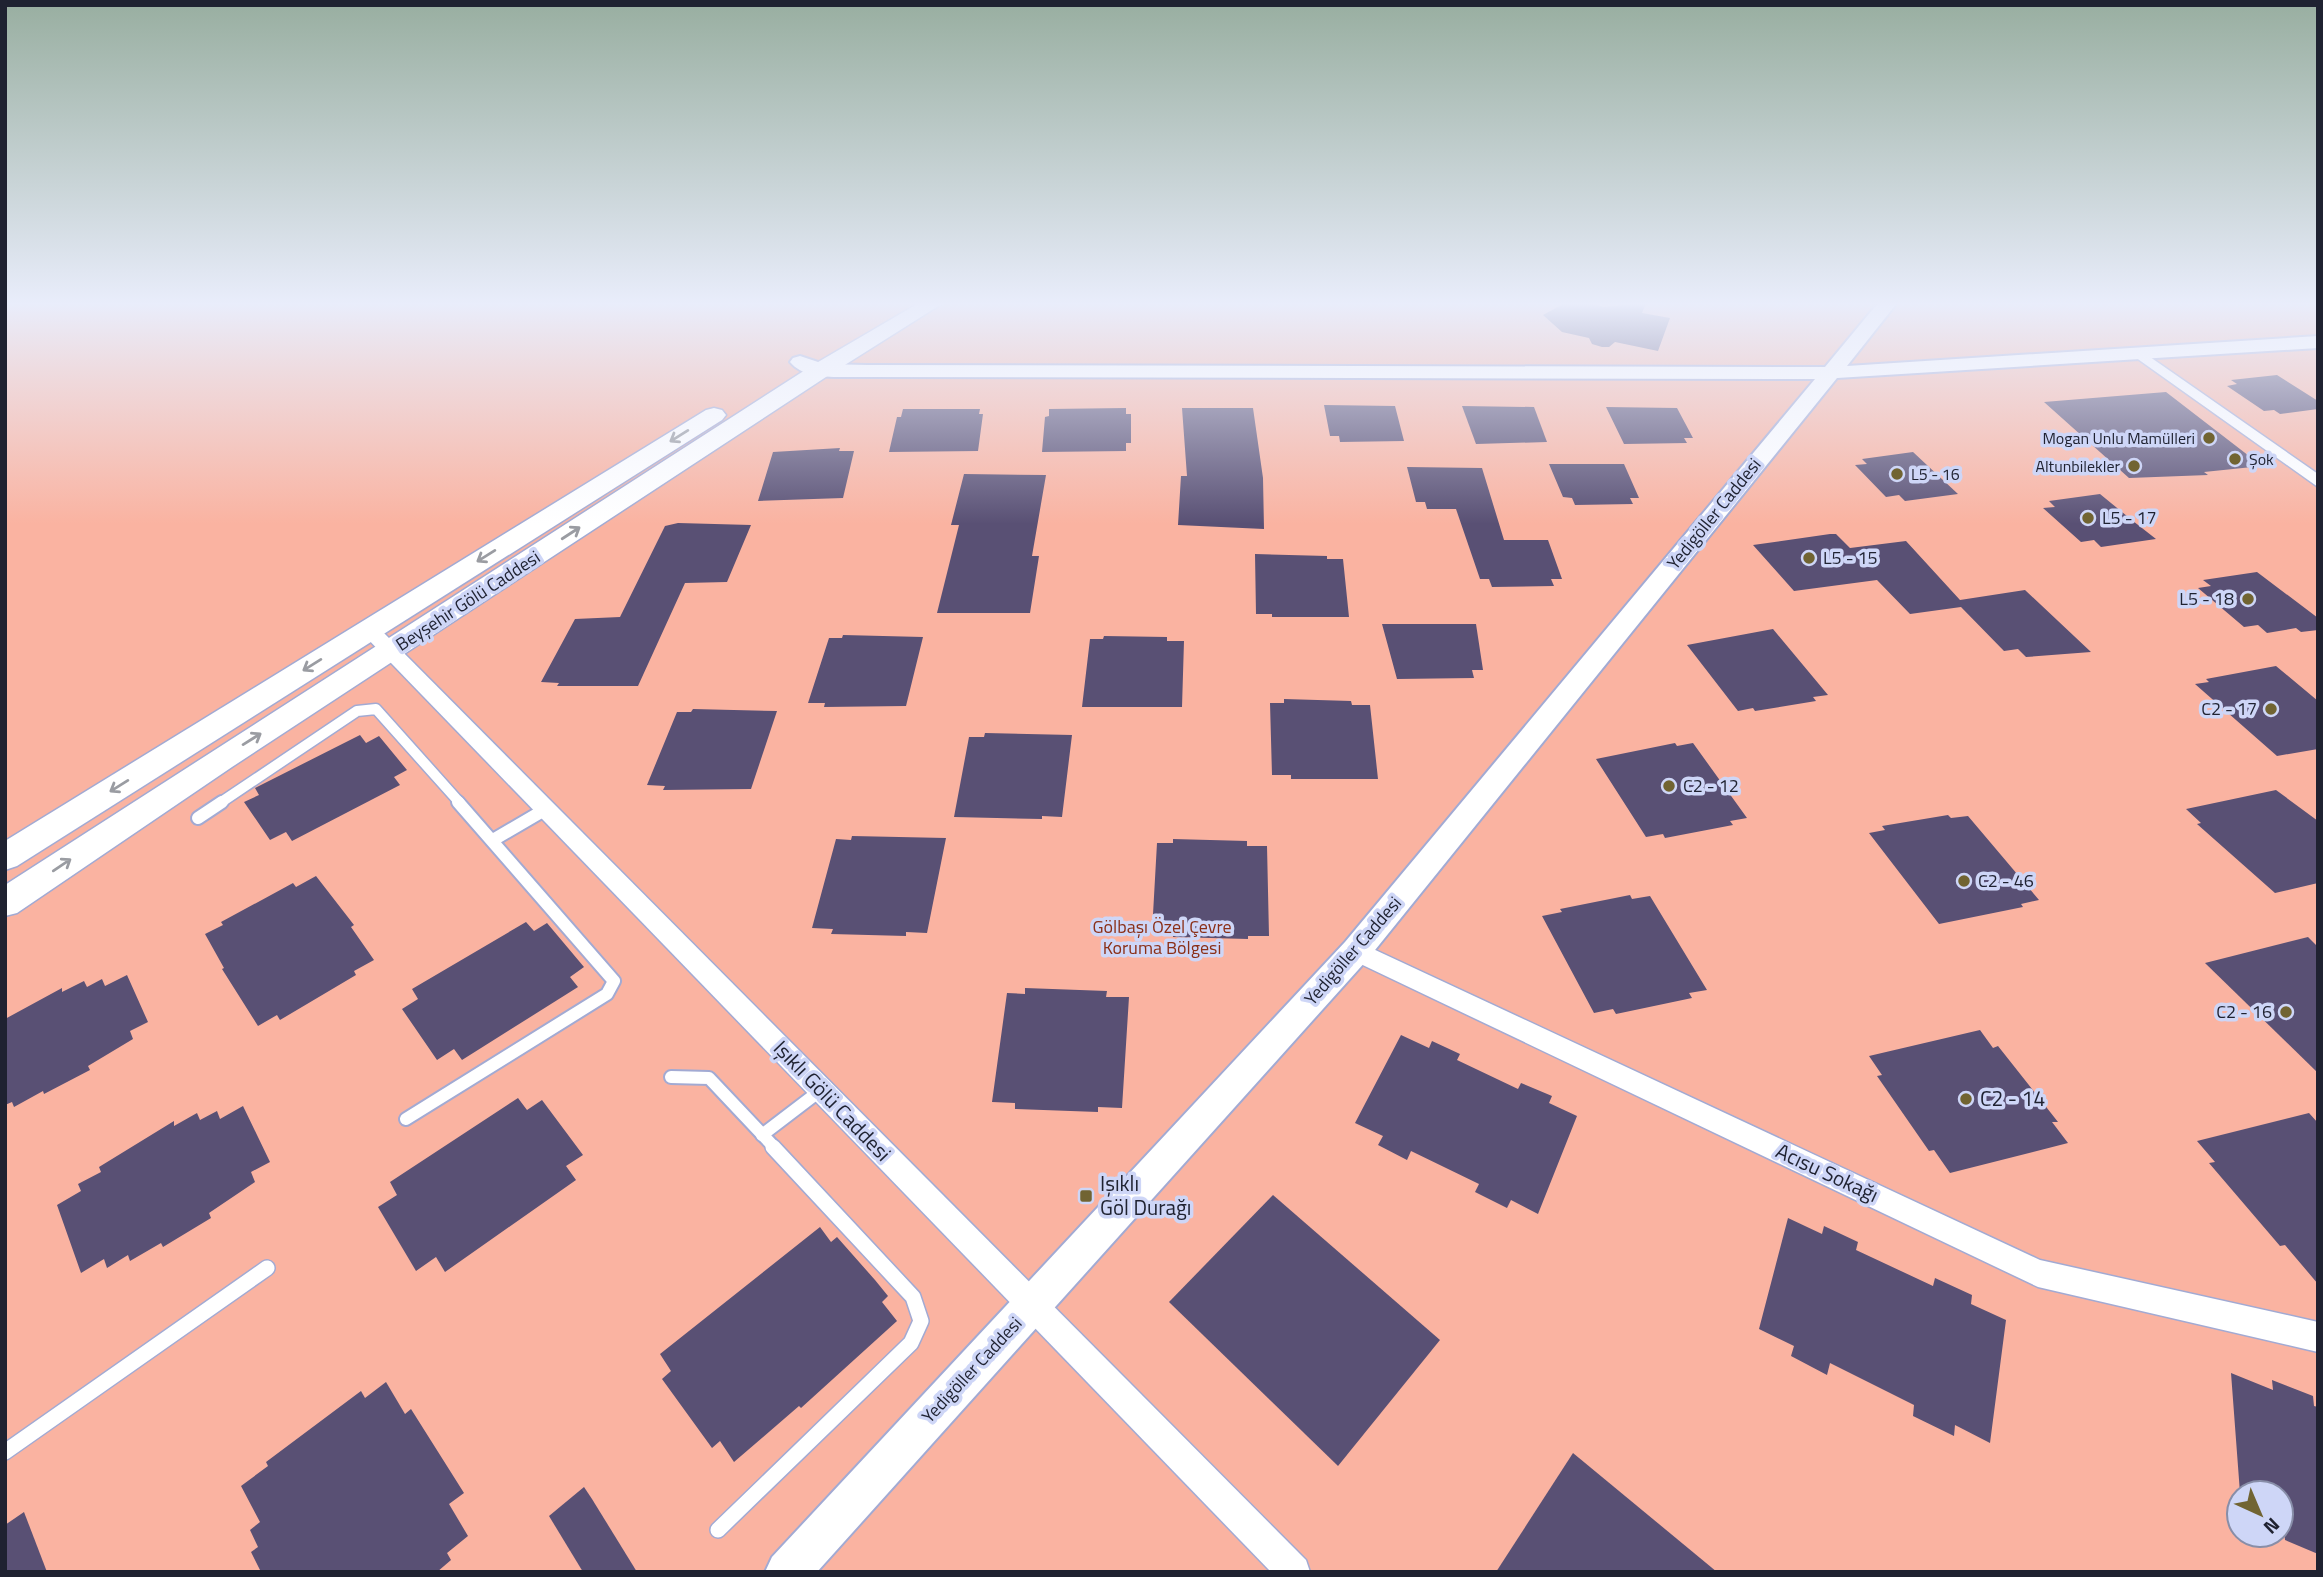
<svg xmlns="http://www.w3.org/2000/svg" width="2323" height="1577" viewBox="0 0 2323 1577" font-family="'Titillium Web',sans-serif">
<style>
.green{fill:#fab3a1;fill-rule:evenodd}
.building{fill:#595074}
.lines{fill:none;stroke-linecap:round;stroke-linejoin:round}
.service-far2-casing{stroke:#a2aad3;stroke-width:13}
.service-far1-casing{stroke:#a2aad3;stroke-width:16}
.service-casing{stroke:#a2aad3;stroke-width:18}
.minor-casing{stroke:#a2aad3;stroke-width:3}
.tertiary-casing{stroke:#a2aad3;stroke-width:4}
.secondary-casing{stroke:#a2aad3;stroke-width:3}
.service-far2{stroke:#fff;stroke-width:10}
.service-far1{stroke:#fff;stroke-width:12}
.service{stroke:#fff;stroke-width:15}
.minor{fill:#fff;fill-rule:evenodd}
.tertiary{fill:#fff;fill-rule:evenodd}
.secondary{fill:#fff;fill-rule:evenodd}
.oneway{stroke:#9a9ca2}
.poi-dot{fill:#716432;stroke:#ced6f7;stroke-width:2.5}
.labels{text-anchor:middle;stroke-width:7;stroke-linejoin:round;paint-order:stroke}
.far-poi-label{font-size:16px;fill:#1f2231;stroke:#ced6f7;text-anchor:end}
.street-label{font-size:18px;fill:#1f2231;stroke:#ced6f7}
.poi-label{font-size:18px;fill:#1f2231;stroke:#ced6f7;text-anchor:start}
.park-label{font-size:18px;fill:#8a2f17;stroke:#ced6f7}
.near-poi-label{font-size:21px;fill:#1f2231;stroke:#ced6f7;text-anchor:start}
.near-street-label{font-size:21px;fill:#1f2231;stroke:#ced6f7}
</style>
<rect width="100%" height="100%" fill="#ced6f7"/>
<path class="green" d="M5 303H2318V1572H5ZM2239 1493H2281V1535H2239Z"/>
<g class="building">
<polygon points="1565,303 1588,303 1604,307 1646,303 1642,313 1670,318 1658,351 1615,342 1609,347 1602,347 1592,344 1589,338 1562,332 1543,315"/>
<polygon points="2277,375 2318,401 2318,409 2280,414 2274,410 2264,411 2227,386 2237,384 2231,380"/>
<polygon points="2166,392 2262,466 2204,472 2208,475 2129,478 2044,402"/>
<polygon points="1324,405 1395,406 1404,441 1340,442 1339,436 1330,436"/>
<polygon points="1462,406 1534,407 1547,442 1476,444"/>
<polygon points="1606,407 1677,408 1693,438 1684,438 1687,443 1624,444"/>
<polygon points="1126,408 1126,414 1131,414 1131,443 1126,443 1126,451 1042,452 1045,417 1049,416 1049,409"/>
<polygon points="1182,408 1253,408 1263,478 1264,529 1178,525 1181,476 1187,476"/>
<polygon points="903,409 980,409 979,414 983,414 978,451 889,452 897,417 901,417"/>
<polygon points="840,448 839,451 854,451 843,498 758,501 773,452"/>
<polygon points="1913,452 1958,494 1905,501 1899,495 1886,497 1855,465 1867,464 1862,459"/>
<polygon points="1549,464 1624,464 1639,498 1630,498 1633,504 1575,505 1572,498 1563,497"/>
<polygon points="1407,467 1482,468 1504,540 1548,540 1562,579 1551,579 1554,586 1492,587 1489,579 1480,579 1456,509 1427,509 1425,502 1416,502"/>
<polygon points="964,474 1046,475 1032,556 1039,556 1030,613 937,613 959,525 951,525"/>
<polygon points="2100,494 2133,521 2156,539 2101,547 2094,540 2081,542 2043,508 2055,507 2049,501"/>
<polygon points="678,523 751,525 727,582 685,583 638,686 557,686 559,683 541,682 575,619 620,617 665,526"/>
<polygon points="1830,534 1836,534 1850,548 1906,541 1960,600 2025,590 2091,652 2026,657 2018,649 2004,651 1961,607 1910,614 1877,580 1794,591 1753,545"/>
<polygon points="1255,554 1327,556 1327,559 1343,559 1349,617 1272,617 1272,614 1256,614"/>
<polygon points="2257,572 2318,618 2318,630 2301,632 2296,628 2267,633 2258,625 2244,627 2198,588 2211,586 2203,580"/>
<polygon points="1382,624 1476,624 1483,670 1472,670 1474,678 1397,679"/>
<polygon points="1773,629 1828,695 1813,697 1816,701 1755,711 1753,708 1738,711 1687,645"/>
<polygon points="843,635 923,637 906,706 824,707 825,703 808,703 829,638 842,638"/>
<polygon points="1104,636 1167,637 1167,641 1184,641 1182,707 1082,707 1090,639 1103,639"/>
<polygon points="2276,666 2318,701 2318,749 2277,756 2195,684 2209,682 2206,679"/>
<polygon points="1284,699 1351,701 1352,705 1370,705 1378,779 1291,779 1291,775 1272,775 1270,703 1284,703"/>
<polygon points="693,709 777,711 751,789 663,790 665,786 647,785 677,712 691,712"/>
<polygon points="985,733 1072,735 1062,817 1042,816 1042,819 954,817 969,737 984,737"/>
<polygon points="360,735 366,743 379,736 407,770 394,777 400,785 292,841 286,832 270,840 244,802 259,795 255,788"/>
<polygon points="1675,743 1677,746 1693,743 1747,818 1730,821 1733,825 1665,838 1663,834 1646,837 1596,759"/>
<polygon points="2276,790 2318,821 2318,883 2275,893 2197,824 2201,823 2186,809"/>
<polygon points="1948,815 1951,818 1968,816 2039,900 2021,904 2023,907 1939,924 1869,833 1885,830 1882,826"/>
<polygon points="852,836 946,838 927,933 906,932 906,936 831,934 833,929 812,928 836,839 851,840"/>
<polygon points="1173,839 1247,841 1247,846 1267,846 1269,936 1248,936 1248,939 1173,937 1173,932 1152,932 1157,843 1173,843"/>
<polygon points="316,876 354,925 351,927 374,960 354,971 356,975 280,1020 277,1015 258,1026 222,969 224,968 205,934 223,925 221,922 293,883 296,887"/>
<polygon points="1630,895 1632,899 1650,896 1707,990 1689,993 1692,998 1616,1014 1613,1009 1594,1013 1542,916 1562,912 1560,909"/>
<polygon points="526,922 534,931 547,923 584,967 570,977 578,987 462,1060 454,1049 437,1060 402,1009 418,999 412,989"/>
<polygon points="2308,937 2318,947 2318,1073 2205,963"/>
<polygon points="127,975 148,1022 130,1031 133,1039 88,1066 90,1070 44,1094 43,1091 14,1107 12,1102 5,1105 5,1019 62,988 62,992 84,981 87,987 102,979 105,986"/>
<polygon points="1025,988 1107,991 1106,997 1129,997 1122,1108 1098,1107 1098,1112 1015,1109 1015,1103 992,1102 1007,993 1025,994"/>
<polygon points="1980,1030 1993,1048 1998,1046 2058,1122 2052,1122 2068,1143 1950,1173 1934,1150 1929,1151 1877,1076 1882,1075 1869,1056"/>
<polygon points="1401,1035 1429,1048 1432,1041 1460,1054 1457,1060 1518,1089 1521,1083 1552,1096 1549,1103 1577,1116 1538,1214 1511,1200 1507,1208 1475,1192 1479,1184 1411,1151 1407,1160 1378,1145 1383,1136 1355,1123"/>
<polygon points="518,1098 527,1110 542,1100 583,1155 566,1166 576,1180 445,1272 436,1257 416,1271 378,1207 397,1195 390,1182"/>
<polygon points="243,1106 270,1162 251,1172 255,1182 209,1213 211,1218 163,1247 161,1243 130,1261 128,1255 107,1268 104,1259 81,1273 57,1205 81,1191 78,1184 101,1172 99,1167 174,1121 174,1126 197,1113 200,1120 217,1111 220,1119"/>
<polygon points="2309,1113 2318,1123 2318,1284 2285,1245 2280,1246 2209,1163 2215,1162 2197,1141"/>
<polygon points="1273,1195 1440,1340 1338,1466 1169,1302"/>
<polygon points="1788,1218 1822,1234 1824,1226 1858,1242 1856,1250 1933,1286 1935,1278 1972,1295 1971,1304 2006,1320 1990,1443 1955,1425 1954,1436 1913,1416 1914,1405 1830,1363 1827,1375 1791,1356 1794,1346 1759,1329"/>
<polygon points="820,1227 831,1242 837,1237 875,1280 888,1296 882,1302 897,1321 801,1408 799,1406 734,1462 720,1441 712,1448 662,1379 671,1371 660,1354"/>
<polygon points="2231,1373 2273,1390 2272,1380 2313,1396 2314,1406 2318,1407 2318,1554 2285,1540 2284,1527 2281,1526 2281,1493 2240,1493"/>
<polygon points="386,1382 405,1414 411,1409 464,1493 449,1504 468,1536 447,1553 451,1560 437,1572 261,1572 251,1552 258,1547 250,1530 260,1522 241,1486 268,1466 266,1462 361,1391 365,1398"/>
<polygon points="1573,1453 1717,1572 1496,1572"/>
<polygon points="584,1487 592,1499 637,1572 583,1572 549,1516"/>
<polygon points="24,1512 47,1572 5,1572 5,1525"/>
</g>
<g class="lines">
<defs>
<polyline id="service-far2" points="220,803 357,711 376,709 460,803"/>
<g id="service-far1">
<polyline points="198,818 222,802"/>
<polyline points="493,840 546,809"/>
<polyline points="671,1077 709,1078 775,1148"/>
<polyline points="406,1119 607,994 614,981 458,802"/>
<polyline points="762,1135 821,1090"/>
</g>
<g id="service">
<polyline points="5,1452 267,1268"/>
<polyline points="718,1530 911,1343 921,1321 913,1297 773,1147"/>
</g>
<g id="minor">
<polygon points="2140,350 2318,474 2318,487 2135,357 2135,351"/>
<polygon points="369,623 376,625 1306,1560 1310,1572 1271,1572 362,633 360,629"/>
<polygon points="1356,941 2040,1260 2318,1322 2318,1352 2038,1287 1348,958 1344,951 1348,944"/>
</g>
<path id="tertiary" d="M1878 303H1897L1847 366 2318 336V348L1837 378 1367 960 817 1572H765L772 1557 1345 942 1815 379 867 377C845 376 806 382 790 362L793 358 800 356 824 364 867 365 1825 367Z"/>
<g id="secondary">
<polygon points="919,303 943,303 829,375 232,767 17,913 5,916 5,885 813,365"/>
<polygon points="714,408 722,410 726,415 722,420 17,866 5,870 5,841 706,410"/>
</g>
</defs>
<use href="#service-far2" class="service-far2-casing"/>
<use href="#service-far1" class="service-far1-casing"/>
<use href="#service" class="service-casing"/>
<use href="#minor" class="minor-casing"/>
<use href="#tertiary" class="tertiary-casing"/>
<use href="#secondary" class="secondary-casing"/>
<use href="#service-far2" class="service-far2"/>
<use href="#service-far1" class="service-far1"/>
<use href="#service" class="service"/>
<use href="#minor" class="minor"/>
<use href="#tertiary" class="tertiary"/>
<use href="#secondary" class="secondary"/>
</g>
<defs><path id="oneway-shaft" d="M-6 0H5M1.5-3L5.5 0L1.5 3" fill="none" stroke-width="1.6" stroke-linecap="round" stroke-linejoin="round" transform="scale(1.75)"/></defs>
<g class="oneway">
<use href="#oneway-shaft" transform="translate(679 436) rotate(148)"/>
<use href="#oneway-shaft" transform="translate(571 533) rotate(-33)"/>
<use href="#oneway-shaft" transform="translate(486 556) rotate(148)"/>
<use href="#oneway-shaft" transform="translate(312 665) rotate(148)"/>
<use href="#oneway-shaft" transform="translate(252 739) rotate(-32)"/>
<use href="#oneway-shaft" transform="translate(119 786) rotate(148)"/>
<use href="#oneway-shaft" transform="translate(62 865) rotate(-34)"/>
</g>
<linearGradient id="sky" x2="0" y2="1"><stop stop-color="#98aea0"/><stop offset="0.58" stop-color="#e9edfb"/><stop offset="1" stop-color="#e9edfb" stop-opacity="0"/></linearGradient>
<rect width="2323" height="524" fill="url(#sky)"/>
<g class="poi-dot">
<circle cx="2209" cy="438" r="7"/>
<circle cx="2235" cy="459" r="7"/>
<circle cx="2134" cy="466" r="7"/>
<circle cx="1897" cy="474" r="7"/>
<circle cx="2088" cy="518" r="7"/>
<circle cx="1809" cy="558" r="7"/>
<circle cx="2248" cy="599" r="7"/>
<circle cx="2271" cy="709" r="7"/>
<circle cx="1669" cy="786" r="7"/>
<circle cx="1964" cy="881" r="7"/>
<circle cx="2286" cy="1012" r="7"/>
<circle cx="1966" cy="1099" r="7"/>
<rect x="1079" y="1189" width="14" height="14" rx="3.5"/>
</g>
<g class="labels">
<g class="far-poi-label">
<text x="2195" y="444">Mogan Unlu Mamülleri</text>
<text x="2249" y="465" text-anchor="start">Şok</text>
<text x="2120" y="472">Altunbilekler</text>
<text x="1911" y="480" text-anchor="start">L5 - 16</text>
</g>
<g class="street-label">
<text transform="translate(1714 514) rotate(-51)" y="6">Yedigöller Caddesi</text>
<text transform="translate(468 601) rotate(-33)" y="6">Beyşehir Gölü Caddesi</text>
<text transform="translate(1353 951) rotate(-49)" y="6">Yedigöller Caddesi</text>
<text transform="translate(972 1370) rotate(-47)" y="6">Yedigöller Caddesi</text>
</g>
<g class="poi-label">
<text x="2102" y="524">L5 - 17</text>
<text x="1823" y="564">L5 - 15</text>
<text x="2234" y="605" text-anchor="end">L5 - 18</text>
<text x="2257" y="715" text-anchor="end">C2 - 17</text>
<text x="1683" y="792">C2 - 12</text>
<text x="1978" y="887">C2 - 46</text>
<text x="2272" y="1018" text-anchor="end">C2 - 16</text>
</g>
<g class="park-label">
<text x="1162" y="933">Gölbaşı Özel Çevre<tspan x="1162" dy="21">Koruma Bölgesi</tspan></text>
</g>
<g class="near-poi-label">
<text x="1980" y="1106">C2 - 14</text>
<text x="1100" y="1191">Işıklı<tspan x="1100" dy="24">Göl Durağı</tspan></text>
</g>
<g class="near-street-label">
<text transform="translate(832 1101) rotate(46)" y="7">Işıklı Gölü Caddesi</text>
<text transform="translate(1827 1173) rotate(25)" y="7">Acısu Sokağı</text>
</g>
</g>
<rect width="2323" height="1577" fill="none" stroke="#1f2231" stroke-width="14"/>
<g transform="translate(2260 1514) rotate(136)"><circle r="33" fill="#ced6f7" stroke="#888ea8" stroke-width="2"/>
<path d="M0-5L12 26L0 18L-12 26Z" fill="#716432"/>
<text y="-10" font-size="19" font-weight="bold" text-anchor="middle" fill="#1f2231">N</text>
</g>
</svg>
